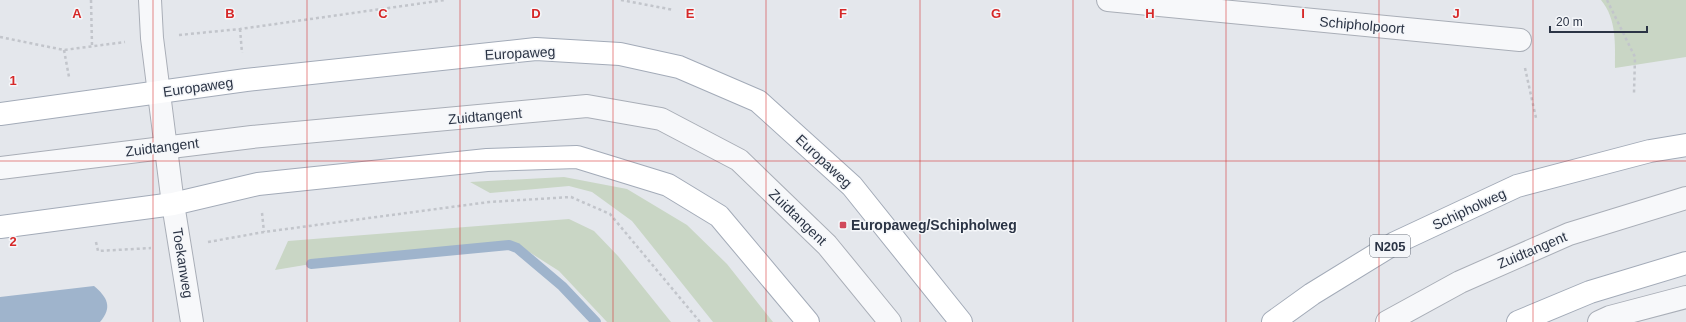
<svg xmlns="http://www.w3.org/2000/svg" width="1686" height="322" viewBox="0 0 1686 322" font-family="Helvetica,sans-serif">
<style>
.green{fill:#c9d6c5}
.water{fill:#9fb4cc}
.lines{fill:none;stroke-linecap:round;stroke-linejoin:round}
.stream{stroke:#9fb4cc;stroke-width:10}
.minor-casing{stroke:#a9aeb7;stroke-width:24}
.major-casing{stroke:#a3abb8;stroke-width:24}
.path{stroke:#c2c5cb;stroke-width:2.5;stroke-dasharray:3 3;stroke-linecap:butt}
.minor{stroke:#f7f8fa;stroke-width:22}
.major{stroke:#fff;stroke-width:22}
.grid{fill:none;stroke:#d62828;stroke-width:1;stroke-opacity:0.55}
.poi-dot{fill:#d1495b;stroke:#f4f6f9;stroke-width:1.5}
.labels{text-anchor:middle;stroke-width:3;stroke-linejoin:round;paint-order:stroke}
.shield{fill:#f4f6f9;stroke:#676e7b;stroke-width:1}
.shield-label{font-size:13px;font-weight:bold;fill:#2b3445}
.street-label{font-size:14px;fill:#2b3445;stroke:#f4f6f9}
.poi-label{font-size:14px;font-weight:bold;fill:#2b3445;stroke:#f4f6f9;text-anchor:start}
.grid-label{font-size:13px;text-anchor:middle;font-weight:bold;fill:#d62828;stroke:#f4f6f9;stroke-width:3;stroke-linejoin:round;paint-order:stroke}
</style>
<rect width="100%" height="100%" fill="#e4e7ec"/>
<g class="green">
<path d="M1601 0H1686V57L1615 68C1615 45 1617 19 1601 0Z"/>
<polygon points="564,177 627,189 687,225 727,264 773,322 713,322 632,221 592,192 569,186 490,193 470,182"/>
<polygon points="569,219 594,231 618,256 671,322 607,322 559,271 526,250 509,245 311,264 275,270 288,241"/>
</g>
<path class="water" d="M94 286C107 297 113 307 100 322H0V297Z"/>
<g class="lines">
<polyline class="stream" points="311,264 509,245 517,248 562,286 596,322"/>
<defs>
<g id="minor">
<polyline points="150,0 152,38 173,204 192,322"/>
<polyline points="1108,0 1520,40"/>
<polyline points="0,168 252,137 587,106 661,119 739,160 827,245 890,322"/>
<polyline points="1387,322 1460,282 1569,234 1686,198"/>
<polyline points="1599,322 1610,317 1686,297"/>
</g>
<g id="major">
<polyline points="0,114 246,80 536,49 620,54 679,67 758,101 852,186 961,322"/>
<polyline points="0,227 173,204 258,184 487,160 577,157 668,185 719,216 808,322"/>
<polyline points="1273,322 1312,294 1395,243 1517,186 1650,151 1686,145"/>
<polyline points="1518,322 1590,292 1686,263"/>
</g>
</defs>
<use href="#minor" class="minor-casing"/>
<use href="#major" class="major-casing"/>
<g class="path">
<polyline points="91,0 92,46"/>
<polyline points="621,0 674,10"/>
<polyline points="1607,0 1635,57 1634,93"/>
<polyline points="240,29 242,53"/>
<polyline points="179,35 240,29 445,0"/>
<polyline points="0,37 64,50 125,42"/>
<polyline points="64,50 69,77"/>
<polyline points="1525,68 1536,118"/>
<polyline points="262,213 264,232"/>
<polyline points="96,242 98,251 151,248"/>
<polyline points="208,242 264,232 489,202 571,197 610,214 700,322"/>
</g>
<use href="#minor" class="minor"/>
<use href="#major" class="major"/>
</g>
<path class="grid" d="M153 0V322M307 0V322M460 0V322M613 0V322M766 0V322M920 0V322M1073 0V322M1226 0V322M1379 0V322M1533 0V322M0 161H1686"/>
<rect class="poi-dot" x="839" y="221" width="8" height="8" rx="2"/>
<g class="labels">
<rect class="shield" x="1370" y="235" width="40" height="22" rx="3"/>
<g class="shield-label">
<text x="1390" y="251">N205</text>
</g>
<g class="street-label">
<text transform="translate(1362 25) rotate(5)" y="5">Schipholpoort</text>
<text transform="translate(520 53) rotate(-3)" y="5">Europaweg</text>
<text transform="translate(198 87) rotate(-8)" y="5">Europaweg</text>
<text transform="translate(485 116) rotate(-5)" y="5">Zuidtangent</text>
<text transform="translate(162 147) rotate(-7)" y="5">Zuidtangent</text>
<text transform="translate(824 161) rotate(43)" y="5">Europaweg</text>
<text transform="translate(1469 209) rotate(-25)" y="5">Schipholweg</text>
<text transform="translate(798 217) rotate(44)" y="5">Zuidtangent</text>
<text transform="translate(1532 250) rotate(-23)" y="5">Zuidtangent</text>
<text transform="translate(183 263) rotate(81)" y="5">Toekanweg</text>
</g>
<g class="poi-label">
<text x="851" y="230">Europaweg/Schipholweg</text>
</g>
</g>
<g class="grid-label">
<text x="77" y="18">A</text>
<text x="230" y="18">B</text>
<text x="383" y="18">C</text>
<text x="536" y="18">D</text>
<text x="690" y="18">E</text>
<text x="843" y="18">F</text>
<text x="996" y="18">G</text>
<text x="1150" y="18">H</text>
<text x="1303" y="18">I</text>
<text x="1456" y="18">J</text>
<text x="13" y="85">1</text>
<text x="13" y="246">2</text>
</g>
<path d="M1550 26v6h97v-6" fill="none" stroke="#2b3445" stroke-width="2"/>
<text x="1556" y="26" font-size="12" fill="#2b3445" stroke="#f4f6f9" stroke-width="3" paint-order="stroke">20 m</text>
</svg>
